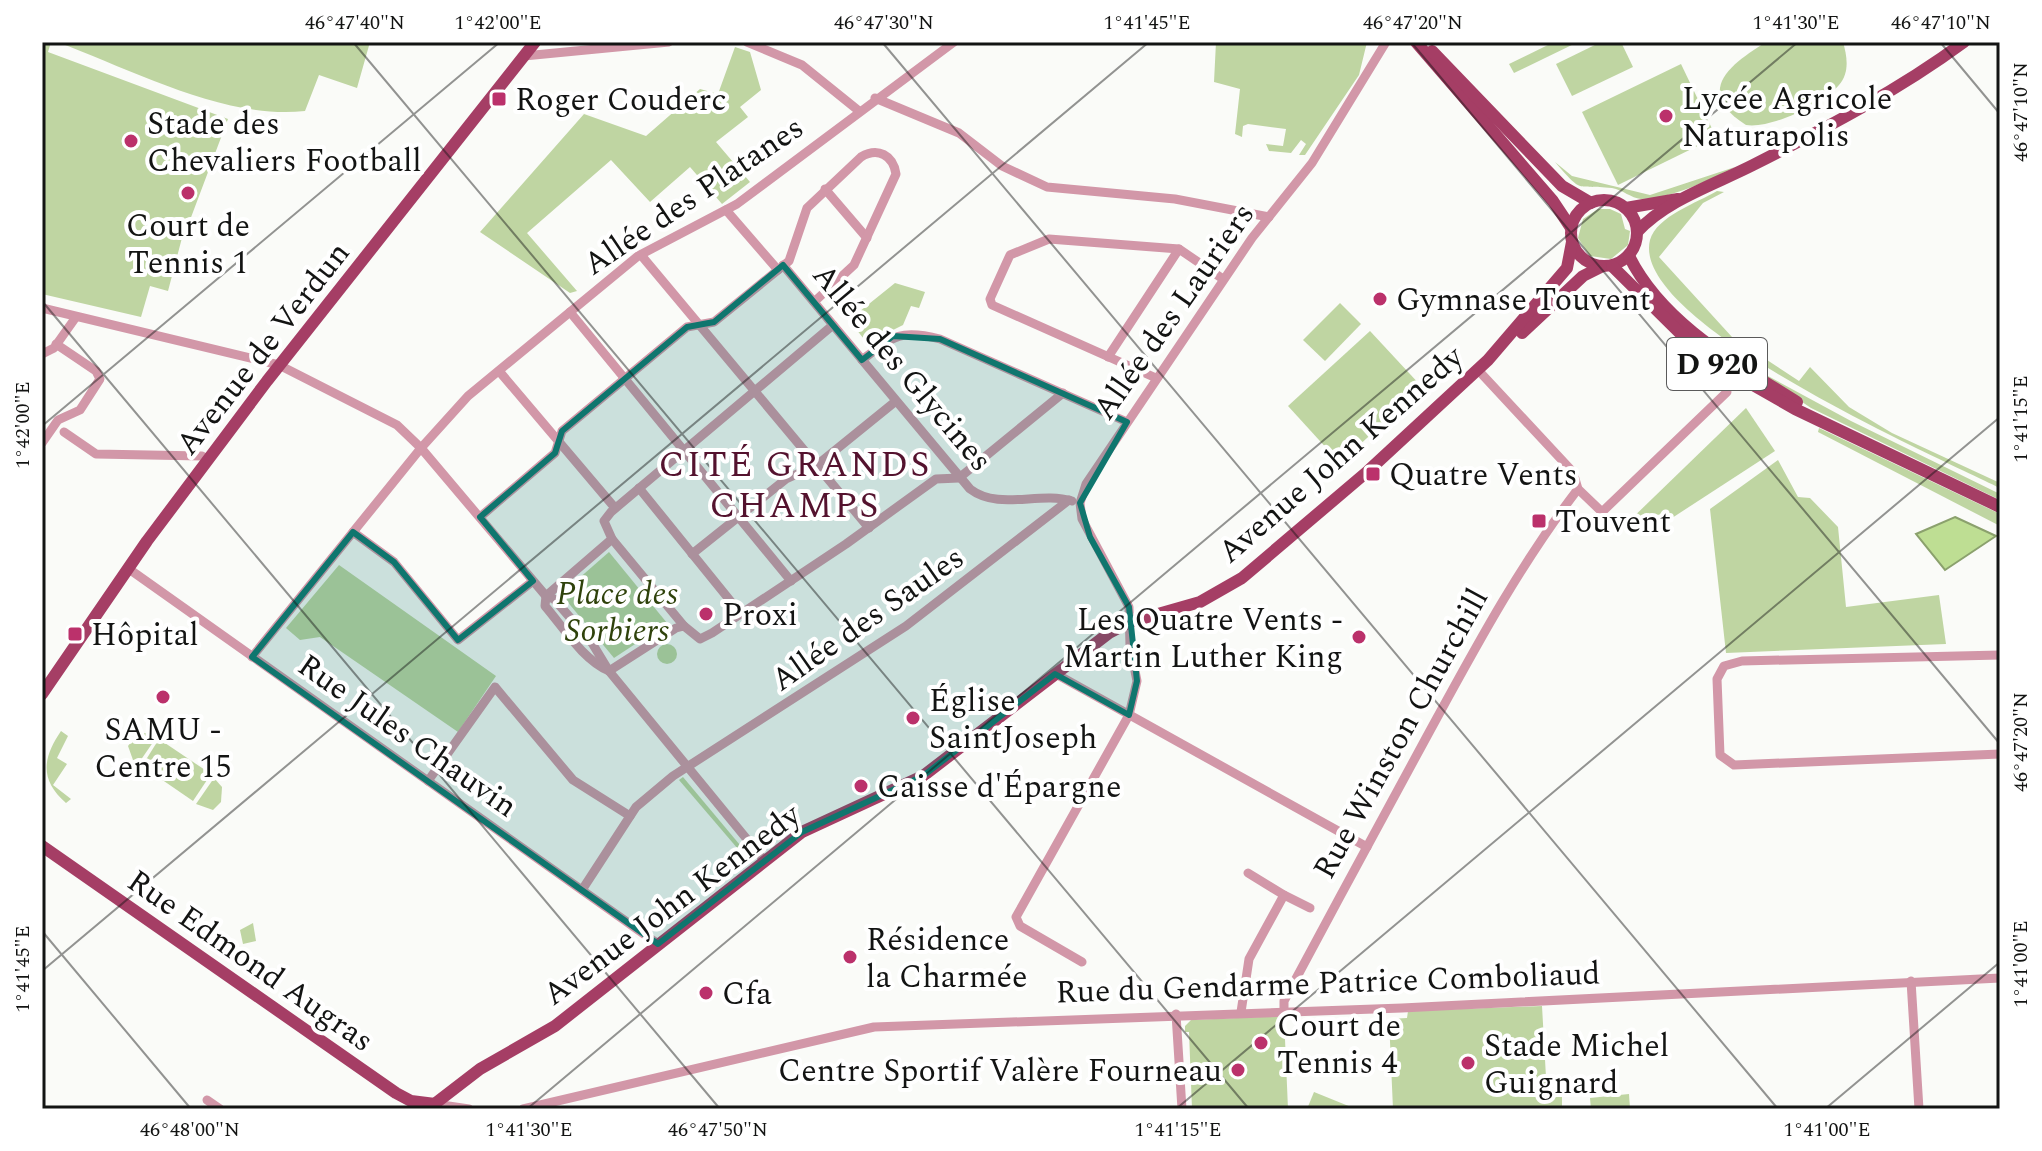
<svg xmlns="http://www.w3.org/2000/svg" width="2042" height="1151" viewBox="0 0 2042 1151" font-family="Spectral,serif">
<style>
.green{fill:#bfd5a2}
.water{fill:#bede93;stroke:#8ba16d;stroke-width:2}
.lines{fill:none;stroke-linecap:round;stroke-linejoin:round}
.minor{stroke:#d297a8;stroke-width:9}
.major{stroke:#a53e65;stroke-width:12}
.marked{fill:#0f766e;fill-opacity:0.2;stroke:#0f766e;stroke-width:6;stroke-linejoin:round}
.ticks{fill:none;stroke:#131413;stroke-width:2;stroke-opacity:0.45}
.poi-dot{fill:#bb316b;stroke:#fff;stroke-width:3}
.labels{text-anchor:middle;stroke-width:8;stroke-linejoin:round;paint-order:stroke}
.shield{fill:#fff;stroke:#5a5a5a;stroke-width:2}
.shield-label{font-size:30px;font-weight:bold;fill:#131413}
.poi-label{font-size:32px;fill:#131413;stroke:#fff;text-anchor:start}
.street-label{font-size:32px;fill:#131413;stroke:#fff}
.park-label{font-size:32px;font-style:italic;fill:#2f420b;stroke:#fff}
.quarter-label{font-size:36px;letter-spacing:2px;fill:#54122e;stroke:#fff}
.neatline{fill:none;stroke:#131413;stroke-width:3}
.ticks-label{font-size:20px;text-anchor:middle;fill:#131413}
</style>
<rect width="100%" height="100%" fill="#fafbf8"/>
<g class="green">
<polygon points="42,42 51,42 48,52 228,119 190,220 186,218 179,232 183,234 168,291 150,286 141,317 42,294"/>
<path d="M57 42H370L357 88 319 75 305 111C225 120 133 70 57 42Z"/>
<polygon points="1216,42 1367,42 1359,75 1305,155 1299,155 1306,144 1301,140 1291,153 1269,151 1266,144 1283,146 1286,129 1248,124 1243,126 1242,137 1235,134 1240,89 1214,82"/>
<polygon points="1554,42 1578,42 1514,73 1509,64"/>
<polygon points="1601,42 1621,42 1633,67 1572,96 1556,64"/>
<path d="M1766 42H1843C1847 56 1850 72 1839 85 1822 104 1771 129 1746 125 1693 91 1731 64 1766 42Z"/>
<polygon points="735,47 750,52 761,90 740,107 748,117 716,142 750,182 722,204 690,167 650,202 611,160 527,233 577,291 570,293 480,232 584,114 646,136 700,89 718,94"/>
<polygon points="1681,64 1716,137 1618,185 1582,112"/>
<path d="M1555 162 1572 176 1650 195 1735 167C1710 180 1670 199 1641 199 1631 198 1623 190 1612 188 1574 184 1584 195 1555 162Z"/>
<path d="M1717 191 1724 192 1703 203 1659 257 1732 337 1799 381 1810 367 1849 407 1892 433 2000 483V488C1937 457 1629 322 1650 240 1657 216 1697 203 1717 191Z"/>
<polygon points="1598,209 1610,209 1621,214 1625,229 1630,231 1628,245 1611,259 1590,256 1578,238 1583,219"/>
<polygon points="895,283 925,292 919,308 911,306 903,325 867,343 849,320"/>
<polygon points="1340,303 1361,324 1325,361 1303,340"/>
<polygon points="1370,331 1422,387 1340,463 1288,406"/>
<polygon points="1744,363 1851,421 2000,494 2000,500 1811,408"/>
<polygon points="1746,408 1775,451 1652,531 1631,535 1622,528"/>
<polygon points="1819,428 2000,514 2000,526 1818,432"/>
<polygon points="1778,460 1798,497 1810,498 1838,527 1846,607 1939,595 1946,644 1726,653 1710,509"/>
<polygon points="609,552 667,623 614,658 561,594"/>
<polygon points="339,565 496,676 458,732 320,637 300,640 286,628"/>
<circle cx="667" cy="654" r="10"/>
<path d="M61 731 68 736 57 758 67 764 53 785 71 799 66 803C40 780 42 759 61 731Z"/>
<polygon points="138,733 150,733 156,738 138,764 133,760 128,746"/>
<polygon points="159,739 211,774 193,801 142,766"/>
<polygon points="683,777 745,851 738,849 679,780"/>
<polygon points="214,778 222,787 221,802 213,810 196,804"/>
<polygon points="253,923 256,941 243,944 240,930"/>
<polygon points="1542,1006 1547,1095 1562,1095 1562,1109 1393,1109 1389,1019 1407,1018 1408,1011"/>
<polygon points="1284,1016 1288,1109 1192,1109 1189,1032 1185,1032 1185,1026 1191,1020"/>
<polygon points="1314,1092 1356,1109 1307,1109"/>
<polygon points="1629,1094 1630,1109 1591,1109 1590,1098"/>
</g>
<polygon class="water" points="1955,517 1996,536 1945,570 1916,534"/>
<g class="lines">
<g class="minor">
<polyline points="747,42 802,65 859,111"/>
<polyline points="524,56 669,42"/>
<polyline points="875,98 959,133 1002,166 1047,187 1175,199 1269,217"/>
<polyline points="825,189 867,238"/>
<polyline points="726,210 778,270"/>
<polyline points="641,255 869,528"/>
<path d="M783 265 970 489C999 511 1039 491 1072 501"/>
<polyline points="42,308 279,365 397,425 421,448 546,596 554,599 592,643 609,671 764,860"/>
<polyline points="570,312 791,581"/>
<polyline points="42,354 54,348 76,317"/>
<polyline points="1108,357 1179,249"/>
<path d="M862 360C893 336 900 329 940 339L1127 422"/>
<polyline points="1478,370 1573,472 1578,489 1602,512 1727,392"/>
<polyline points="499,371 615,508"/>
<polyline points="1156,378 992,305 990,299 1010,255 1049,239 1179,249 1223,279"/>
<polyline points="64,432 96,454 202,456 208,460"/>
<polyline points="42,443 58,420 80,410 100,379 96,371 56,344"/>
<polyline points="639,488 741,614"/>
<path d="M480 517 555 453 562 431 687 327 714 322 789 261 807 208 861 157C878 147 893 155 896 174L854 265 814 302"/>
<polyline points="353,532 394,562 458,640 533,581"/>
<polyline points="612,539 684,626"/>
<polyline points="692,554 786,479 817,465 896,401"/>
<polyline points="129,569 658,944"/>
<polyline points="546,596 612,539 604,521 611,512 833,325"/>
<path d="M546 596 545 606C564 628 582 659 609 671"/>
<polyline points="2000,655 1742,661 1724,666 1717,679 1720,755 1734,765 2000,754"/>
<polyline points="252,657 421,448 468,396 638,256 737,204 954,42"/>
<polyline points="609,671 676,628 684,626 700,639 712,633 846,544 936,479 959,478 1063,393"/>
<polyline points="1056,674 1367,847"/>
<polyline points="428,781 495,687 573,780 630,816"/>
<polyline points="582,890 636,807 673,776 906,626 1069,500"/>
<polyline points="1284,895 1310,908"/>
<polyline points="1082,962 1020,926 1016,917 1129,715 1137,681 1130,646 1129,607 1082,519 1080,503 1086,484 1252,238 1312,163 1386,42"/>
<polyline points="1911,981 1919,1109"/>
<path d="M1284 1011V1001C1331 913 1378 826 1426 738 1473 652 1518 567 1578 489"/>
<polyline points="1241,1012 1249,959 1284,895 1248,873"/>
<polyline points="1176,1014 1182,1109"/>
<polyline points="207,1100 220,1109"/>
<polyline points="435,1104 469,1109"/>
<polyline points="523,1109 874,1027 1402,1008 2000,978"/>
</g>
<g class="major">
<polyline points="1416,42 1553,201 1571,228"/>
<polyline points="1432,51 1562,186 1591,203"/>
<circle cx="1604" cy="233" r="33"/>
<polyline points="1626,208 1678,199"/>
<path d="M1637 232C1666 200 1716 184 1753 165 1826 128 1899 90 1964 42"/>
<path d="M1629 256C1662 323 1735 363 1797 402"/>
<polyline points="1612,266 1692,345 1725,369 1795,409 2000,507"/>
<polyline points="1522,333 1583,276 1601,267"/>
<polyline points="42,694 147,541 267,381 535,42"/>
<polyline points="42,846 396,1093 411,1101 435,1104"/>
<polyline points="428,1109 480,1069 555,1026 802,832 923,776 1109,633 1130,622 1200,602 1242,578 1368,471 1488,360 1567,268 1572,242"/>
</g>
</g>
<path class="marked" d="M783 265 862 360 893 336 940 339 1127 422 1080 503 1090 537 1129 607 1137 681 1129 715 1055 674 923 776 802 832 658 944 252 657 353 532 394 562 458 640 533 581 480 517 555 453 562 431 687 327 714 322Z"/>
<path class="ticks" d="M353 42 1249 1109M882 42 1778 1109M1411 42 2000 744M1940 42 2000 114M42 301 720 1109M42 426 500 42M42 931 191 1109M42 971 1149 42M527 1109 1798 42M1176 1109 2000 417M1825 1109 2000 962"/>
<g class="poi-dot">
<rect x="491" y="91" width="16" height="16" rx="4"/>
<circle cx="1666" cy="116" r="8"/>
<circle cx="131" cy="141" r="8"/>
<circle cx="188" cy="193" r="8"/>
<circle cx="1380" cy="299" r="8"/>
<rect x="1365" y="466" width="16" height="16" rx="4"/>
<rect x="1531" y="513" width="16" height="16" rx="4"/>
<circle cx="706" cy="614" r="8"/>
<rect x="67" y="626" width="16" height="16" rx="4"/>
<circle cx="1359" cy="637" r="8"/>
<circle cx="163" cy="697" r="8"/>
<circle cx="913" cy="718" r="8"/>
<circle cx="861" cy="786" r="8"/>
<circle cx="850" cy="957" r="8"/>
<circle cx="706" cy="993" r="8"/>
<circle cx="1261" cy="1043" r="8"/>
<circle cx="1468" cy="1063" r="8"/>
<circle cx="1238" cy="1070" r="8"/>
</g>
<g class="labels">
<rect class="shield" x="1667" y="338" width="100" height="52" rx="6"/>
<g class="shield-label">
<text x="1717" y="374">D 920</text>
</g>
<g class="poi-label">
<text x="1682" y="109">Lycée Agricole<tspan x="1682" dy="37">Naturapolis</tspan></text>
<text x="515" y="110">Roger Couderc</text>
<text x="147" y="134">Stade des<tspan x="147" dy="37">Chevaliers Football</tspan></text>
<text x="188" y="236" text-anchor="middle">Court de<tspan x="188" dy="37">Tennis 1</tspan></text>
<text x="1396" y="310">Gymnase Touvent</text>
<text x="1389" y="485">Quatre Vents</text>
<text x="1555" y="532">Touvent</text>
<text x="722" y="625">Proxi</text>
<text x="1343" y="630" text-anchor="end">Les Quatre Vents -<tspan x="1343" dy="37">Martin Luther King</tspan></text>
<text x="91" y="645">Hôpital</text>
<text x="929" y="711">Église<tspan x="929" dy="37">SaintJoseph</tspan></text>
<text x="163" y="740" text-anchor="middle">SAMU -<tspan x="163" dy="37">Centre 15</tspan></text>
<text x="877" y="797">Caisse d'Épargne</text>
<text x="866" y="950">Résidence<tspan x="866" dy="37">la Charmée</tspan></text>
<text x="722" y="1004">Cfa</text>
<text x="1277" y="1036">Court de<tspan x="1277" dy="37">Tennis 4</tspan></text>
<text x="1484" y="1056">Stade Michel<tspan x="1484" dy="37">Guignard</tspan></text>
<text x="1222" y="1081" text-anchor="end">Centre Sportif Valère Fourneau</text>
</g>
<g class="street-label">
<text transform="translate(693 195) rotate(-34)" y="11">Allée des Platanes</text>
<text transform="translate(1173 311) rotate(-55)" y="11">Allée des Lauriers</text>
<text transform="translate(262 348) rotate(-52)" y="11">Avenue de Verdun</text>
<text transform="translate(903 367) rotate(50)" y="11">Allée des Glycines</text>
<text transform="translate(1340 454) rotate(-41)" y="11">Avenue John Kennedy</text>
<text transform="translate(867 618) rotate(-35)" y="11">Allée des Saules</text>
<text transform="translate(1400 733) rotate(-61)" y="11">Rue Winston Churchill</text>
<text transform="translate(408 735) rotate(35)" y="11">Rue Jules Chauvin</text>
<text transform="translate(671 904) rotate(-37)" y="11">Avenue John Kennedy</text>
<text transform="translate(251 960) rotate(35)" y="11">Rue Edmond Augras</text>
<text transform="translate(1328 982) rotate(-2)" y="11">Rue du Gendarme Patrice Comboliaud</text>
</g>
<g class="park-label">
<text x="617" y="604">Place des<tspan x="617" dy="37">Sorbiers</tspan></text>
</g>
<g class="quarter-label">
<text x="795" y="476">CITÉ GRANDS<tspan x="795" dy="41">CHAMPS</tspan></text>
</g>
</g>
<rect width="2042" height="1151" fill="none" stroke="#ffffff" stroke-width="88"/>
<rect x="44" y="44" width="1954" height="1063" class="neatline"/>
<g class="ticks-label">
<text x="355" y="29">46°47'40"N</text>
<text x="498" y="29">1°42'00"E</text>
<text x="884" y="29">46°47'30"N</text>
<text x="1147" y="29">1°41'45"E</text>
<text x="1413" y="29">46°47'20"N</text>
<text x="1796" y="29">1°41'30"E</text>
<text x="1941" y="29">46°47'10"N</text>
<text transform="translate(2020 112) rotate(-90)" y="7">46°47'10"N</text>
<text transform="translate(2020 419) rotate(-90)" y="7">1°41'15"E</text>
<text transform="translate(22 425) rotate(-90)" y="7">1°42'00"E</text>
<text transform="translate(2020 742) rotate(-90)" y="7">46°47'20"N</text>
<text transform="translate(2020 964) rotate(-90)" y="7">1°41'00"E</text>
<text transform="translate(22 969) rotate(-90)" y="7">1°41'45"E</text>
<text x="190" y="1136">46°48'00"N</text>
<text x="529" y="1136">1°41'30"E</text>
<text x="718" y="1136">46°47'50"N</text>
<text x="1178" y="1136">1°41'15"E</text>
<text x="1827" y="1136">1°41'00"E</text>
</g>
</svg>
